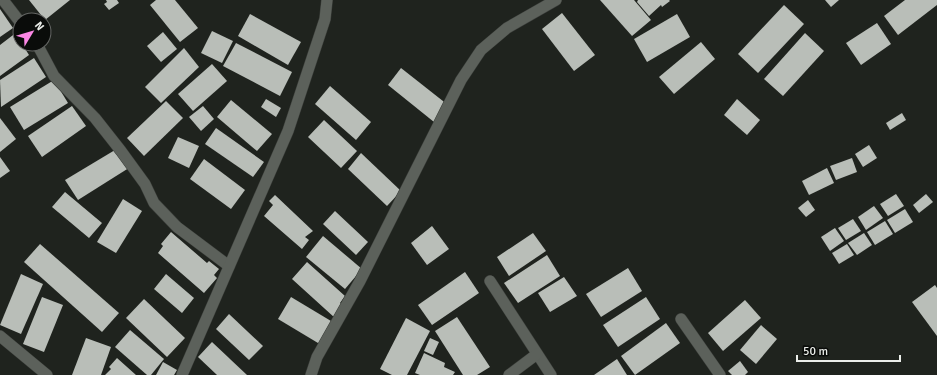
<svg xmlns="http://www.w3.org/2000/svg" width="937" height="375" viewBox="0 0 937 375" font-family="Signika,sans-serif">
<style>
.building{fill:#b9beb8}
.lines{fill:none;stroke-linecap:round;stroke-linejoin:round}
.street-casing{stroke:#3b3e3a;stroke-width:12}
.street{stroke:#5c615b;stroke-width:11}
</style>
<rect width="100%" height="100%" fill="#1f231e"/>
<g class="building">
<polygon points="29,0 70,0 45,20"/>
<polygon points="106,0 117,0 119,3 109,10 104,4 107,2"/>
<polygon points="156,0 175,0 198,28 180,42 150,5"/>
<polygon points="600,0 634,0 651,20 632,36"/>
<polygon points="638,0 669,0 670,1 662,7 661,5 649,16 637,2"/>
<polygon points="825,0 839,0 831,7"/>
<polygon points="905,0 937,0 937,5 898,35 884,16"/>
<polygon points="784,5 804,24 758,73 738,54"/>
<polygon points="0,9 13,28 0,37"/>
<polygon points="562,13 595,55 574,71 542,29"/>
<polygon points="250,14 301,42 288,65 238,36"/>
<polygon points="677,14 690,37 647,62 634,39"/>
<polygon points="877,23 891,44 861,65 846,43"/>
<polygon points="212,31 233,41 222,63 201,53"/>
<polygon points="17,32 20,36 20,44 27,44 24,47 29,55 0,76 0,45"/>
<polygon points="163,32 177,49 161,62 147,46"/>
<polygon points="805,33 824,51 783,96 764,79"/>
<polygon points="701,42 715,59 674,94 659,77"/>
<polygon points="236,43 292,72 280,96 223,66"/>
<polygon points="184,48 199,67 161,103 145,87"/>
<polygon points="34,58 46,77 1,107 0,80"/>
<polygon points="212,64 227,81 193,111 178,94"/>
<polygon points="401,68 448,105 434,122 388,85"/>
<polygon points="54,80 68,103 24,130 10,107"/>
<polygon points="330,86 371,122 356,140 315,104"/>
<polygon points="266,99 281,108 276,117 261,107"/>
<polygon points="737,99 760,120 747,135 724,115"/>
<polygon points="231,100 272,134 257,151 217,117"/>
<polygon points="166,101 183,118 144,156 127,138"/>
<polygon points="72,106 86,126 42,157 28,136"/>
<polygon points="203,106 214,119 201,131 189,117"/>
<polygon points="902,113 906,120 890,130 886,123"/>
<polygon points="0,118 16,139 0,152"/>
<polygon points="324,120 357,151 341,168 308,137"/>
<polygon points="216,128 264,162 253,177 205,144"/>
<polygon points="178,137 199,146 189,168 168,158"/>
<polygon points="869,145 877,158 863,167 855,154"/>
<polygon points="120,147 132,166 78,200 65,180"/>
<polygon points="361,153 401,191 387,206 348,169"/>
<polygon points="0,157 10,171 0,178"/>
<polygon points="852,158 857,172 836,180 830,166"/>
<polygon points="204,159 245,190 231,209 190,179"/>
<polygon points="827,168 834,183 809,195 802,181"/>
<polygon points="65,192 102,223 89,238 52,207"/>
<polygon points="896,194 904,206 888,216 880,204"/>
<polygon points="926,194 933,202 919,213 913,205"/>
<polygon points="275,195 313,231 305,237 309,240 302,249 264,216 273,205 269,201"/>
<polygon points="123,199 142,211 116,253 97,242"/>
<polygon points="808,200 815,210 806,217 798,208"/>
<polygon points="874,206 883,218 866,230 858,217"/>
<polygon points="905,209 913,222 895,233 887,220"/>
<polygon points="335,211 368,242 356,255 323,224"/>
<polygon points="853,219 861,231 846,240 838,228"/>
<polygon points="885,221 893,234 875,245 867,232"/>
<polygon points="432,226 449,249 427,265 411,243"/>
<polygon points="835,228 844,241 830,251 821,237"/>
<polygon points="171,232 207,263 209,261 219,269 214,275 217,278 204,293 158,253 163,246 161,244"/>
<polygon points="533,233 546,251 509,276 497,257"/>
<polygon points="864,233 872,245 857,255 848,243"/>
<polygon points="323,236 362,269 345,289 306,257"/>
<polygon points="40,244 119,313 102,332 24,262"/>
<polygon points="847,244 854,255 839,264 832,253"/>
<polygon points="547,255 560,276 518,303 504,283"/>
<polygon points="307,262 345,296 340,303 345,307 335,318 292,279"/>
<polygon points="628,268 642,291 601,317 586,294"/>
<polygon points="465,272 479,293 432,325 418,305"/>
<polygon points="21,274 43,284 21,334 0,325"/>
<polygon points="166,274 194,298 182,313 154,289"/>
<polygon points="564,277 577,296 550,312 538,293"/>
<polygon points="935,285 937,288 937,336 912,302"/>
<polygon points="42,297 63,305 44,352 23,344"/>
<polygon points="291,297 336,324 323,346 278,319"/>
<polygon points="646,297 660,319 618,347 603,325"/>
<polygon points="144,299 185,338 167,357 126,318"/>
<polygon points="745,300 761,318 723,351 708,333"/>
<polygon points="229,314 263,346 249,360 216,329"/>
<polygon points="457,317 490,367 477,375 463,375 435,331"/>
<polygon points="406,318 430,331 407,375 392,375 380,369"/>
<polygon points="666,323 680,343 635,375 621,356"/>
<polygon points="761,325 777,339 756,364 740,350"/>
<polygon points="130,330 164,359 151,375 147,375 115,347"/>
<polygon points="86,338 111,347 101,375 72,375"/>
<polygon points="430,338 439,342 433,355 424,351"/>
<polygon points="212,342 247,375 217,375 198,357"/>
<polygon points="424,353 445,363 444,367 455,372 453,375 420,375 415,373"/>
<polygon points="117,358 136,375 105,375 111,369 109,367"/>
<polygon points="617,359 627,375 594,375"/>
<polygon points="740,361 748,372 745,375 732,375 728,371"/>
<polygon points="163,362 177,370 174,375 156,375"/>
</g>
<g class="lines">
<defs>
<g id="street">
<polyline points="3,0 20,22"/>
<polyline points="37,44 54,76 95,118 121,151 145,184 154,203 177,227 229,266"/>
<polyline points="490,281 551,375"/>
<polyline points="681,319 720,375"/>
<polyline points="0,336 47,375"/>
<polyline points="182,375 288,131 325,19 327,0"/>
<polyline points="311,375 317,357 360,281 461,80 481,50 507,28 556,0"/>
<polyline points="509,375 537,354"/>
</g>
</defs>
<use href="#street" class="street-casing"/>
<use href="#street" class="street"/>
</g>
<g transform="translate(32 32) rotate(52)"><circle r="19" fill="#0a0c0a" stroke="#646664"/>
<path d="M0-3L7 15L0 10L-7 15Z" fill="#fb87e5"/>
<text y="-6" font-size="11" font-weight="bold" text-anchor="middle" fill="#ebeeea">N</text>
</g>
<path d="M797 355v6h103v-6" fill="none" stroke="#ebeeea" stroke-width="2"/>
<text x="803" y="355" font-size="12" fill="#ebeeea" stroke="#0a0c0a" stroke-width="3" paint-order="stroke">50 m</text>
</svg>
